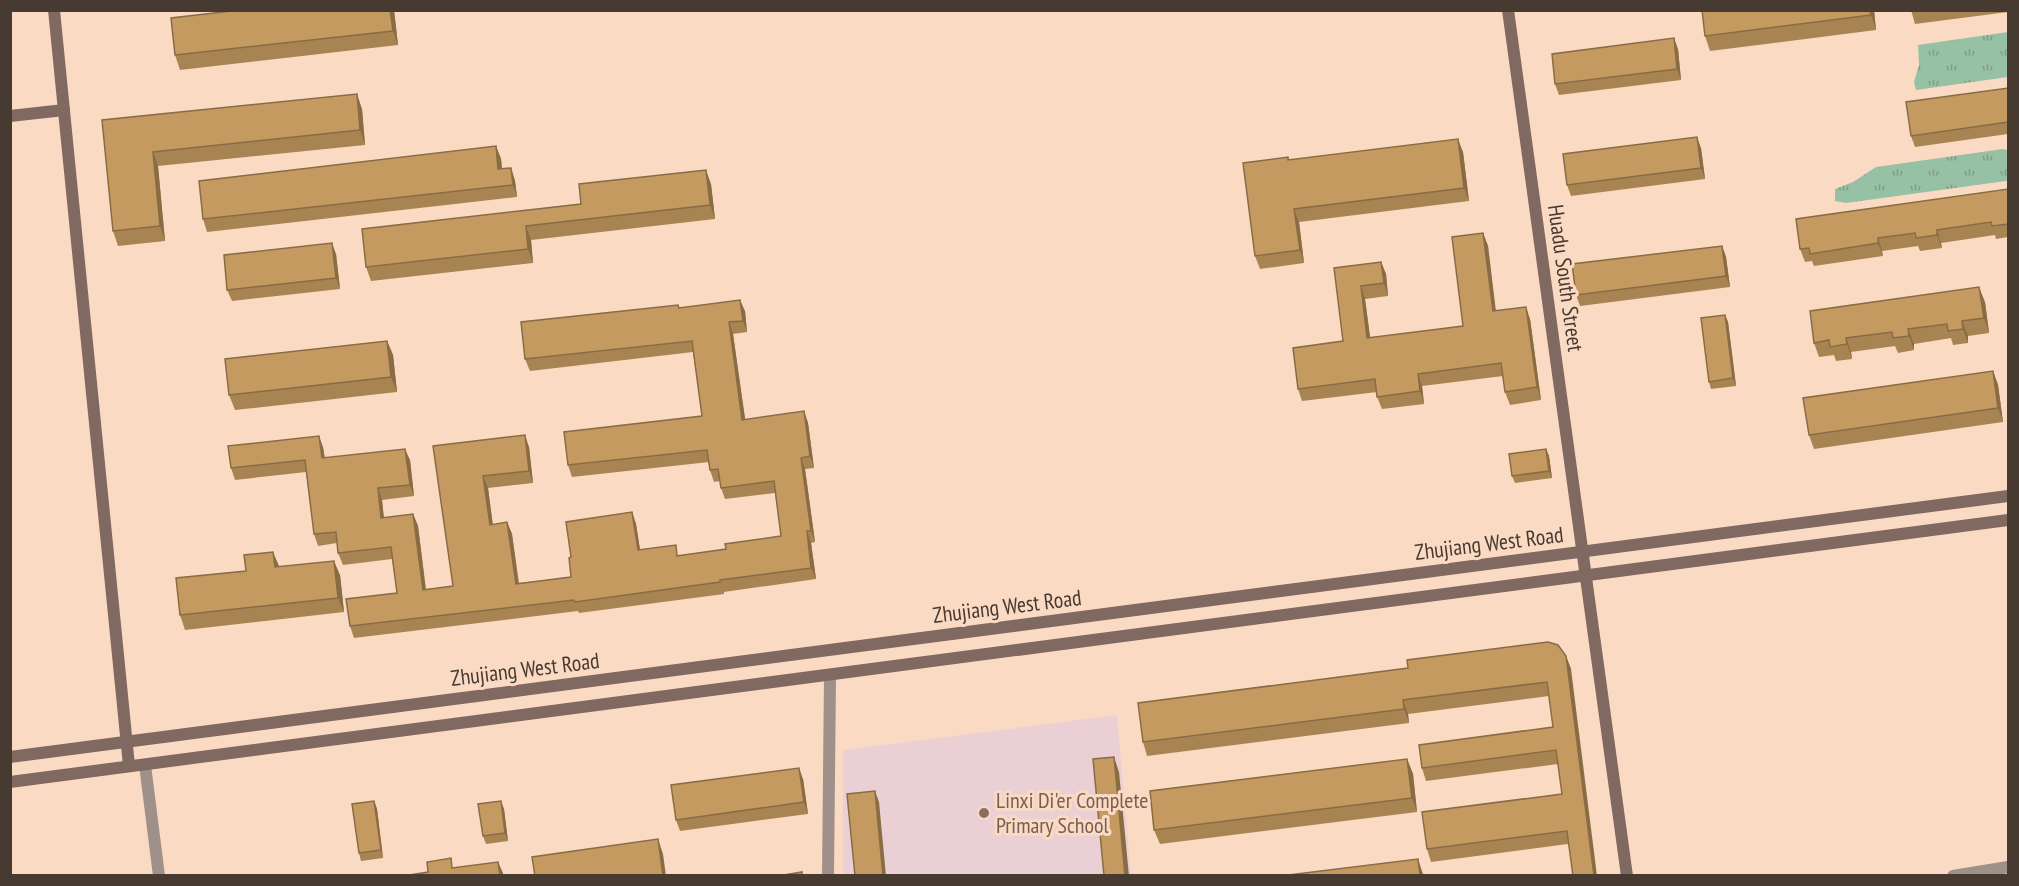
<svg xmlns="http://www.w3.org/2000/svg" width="2019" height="886" viewBox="0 0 2019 886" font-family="'PT Sans Narrow',sans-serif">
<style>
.education{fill:#ead0d4}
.grass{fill:url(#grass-tufts)}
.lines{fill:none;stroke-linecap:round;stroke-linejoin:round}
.street{stroke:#a0908a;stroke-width:12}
.secondary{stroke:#806961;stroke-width:12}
.wall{fill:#a98453}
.shaded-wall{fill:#896c44}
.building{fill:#c49a61;stroke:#896c44;stroke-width:1.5}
.education-dot{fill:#8d6e63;stroke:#fbdac3;stroke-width:2}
.labels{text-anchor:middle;stroke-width:6;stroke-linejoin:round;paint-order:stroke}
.street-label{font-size:22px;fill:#473a31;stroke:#fbdac3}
.education-label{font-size:22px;fill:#785e54;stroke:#fbdac3;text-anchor:start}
</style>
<defs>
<pattern id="grass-tufts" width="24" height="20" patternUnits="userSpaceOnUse" patternTransform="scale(1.5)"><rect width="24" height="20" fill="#97c1a4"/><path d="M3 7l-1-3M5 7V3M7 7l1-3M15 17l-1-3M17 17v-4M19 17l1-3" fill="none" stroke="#7d9e86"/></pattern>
</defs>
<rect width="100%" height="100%" fill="#fbdac3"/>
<polygon class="education" points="1117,715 1131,875 843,875 843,750"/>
<g class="grass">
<polygon points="2008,32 2008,77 1916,90 1914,82 1919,65 1918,45"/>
<polygon points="2003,149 2008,150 2008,180 2006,181 1846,203 1835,201 1835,189 1853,182 1876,167"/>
</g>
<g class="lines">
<g class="street">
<polyline points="145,765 159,876"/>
<polyline points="828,876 830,675"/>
<polyline points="1953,876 2008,867"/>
</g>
<g class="secondary">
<polyline points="54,10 129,766"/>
<polyline points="1508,10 1627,876"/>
<polyline points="10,116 64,110"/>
<polyline points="10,757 2008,496"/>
<polyline points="10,782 2008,520"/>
</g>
</g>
<g class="wall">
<polygon points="394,10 398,45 180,70 175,55"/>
<polygon points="1874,10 1876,30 1710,51 1705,36"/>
<polygon points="1911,10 2008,10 2008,12 1915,24"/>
<polygon points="1678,49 1681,80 1559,95 1555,84"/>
<polygon points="2008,88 2008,134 1915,147 1911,136"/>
<polygon points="362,109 365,145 158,166 165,241 118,246 113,231 102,120"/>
<polygon points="496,146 501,159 502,169 511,168 515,181 517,197 207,232 203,219"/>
<polygon points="1701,148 1705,179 1571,196 1567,185"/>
<polygon points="1463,152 1469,201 1299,222 1304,263 1260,269 1255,256 1288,157 1289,160"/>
<polygon points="711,184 715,219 531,240 533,263 371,281 366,267 581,204"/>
<polygon points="2008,189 2008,237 1996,239 1995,235 1941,243 1942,248 1920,251 1918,246 1882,251 1883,256 1814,266 1812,261 1805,262 1800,249"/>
<polygon points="1483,233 1488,246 1496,311 1530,319 1541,400 1510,405 1505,392 1503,376 1422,386 1424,404 1382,409 1377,397 1377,392 1302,401 1298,389 1343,341 1334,268 1381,262 1386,274 1388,296 1365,299 1370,338 1463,326"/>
<polygon points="1722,246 1726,257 1730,287 1580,306 1576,295"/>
<polygon points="336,254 340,289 232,301 227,290"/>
<polygon points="1985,302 1989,333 1968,336 1968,343 1953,345 1951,338 1914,344 1914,350 1898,353 1895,346 1851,352 1852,359 1836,361 1834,355 1819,357 1814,343"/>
<polygon points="678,305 679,308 745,311 747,332 733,334 745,420 804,411 808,423 814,468 805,469 815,542 811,543 816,579 724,592 724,594 579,613 578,611 354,638 350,626 397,593 392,559 343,565 338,553 337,543 318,546 314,534 306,472 235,480 231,468 323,447 325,458 410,460 414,496 382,500 384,518 413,514 418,526 426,589 453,586 433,446 529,447 533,483 488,488 493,525 507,522 512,534 519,583 571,577 571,557 632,512 636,524 640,550 680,555 726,549 781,536 775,493 725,499 721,488 720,481 714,482 710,470 709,462 572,477 568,465 702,416 693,352 530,371 525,359"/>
<polygon points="1725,315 1728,322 1736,386 1711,389 1709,382"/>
<polygon points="387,341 393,355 397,392 235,410 229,395"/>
<polygon points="1993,371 1998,385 2003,422 1814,449 1809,435"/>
<polygon points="1546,449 1549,456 1552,478 1515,483 1512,476"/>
<polygon points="279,567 340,575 344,612 185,630 180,615"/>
<polygon points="1566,656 1571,669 1568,844 1431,862 1427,849 1562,794 1558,764 1426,781 1422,768 1553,727 1549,696 1408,714 1409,723 1147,756 1143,742"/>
<polygon points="1407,759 1413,774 1417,812 1160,844 1154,830"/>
<polygon points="803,779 808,814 680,831 676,820"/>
<polygon points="374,801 377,809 383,858 361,861 359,853"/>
<polygon points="504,809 508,841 486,844 483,836"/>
</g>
<g class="shaded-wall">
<polygon points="390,10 394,10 398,45 393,31"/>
<polygon points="1870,10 1874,10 1876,30 1871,15"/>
<polygon points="1674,38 1678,49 1681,80 1677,69"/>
<polygon points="357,94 362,109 365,145 360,130"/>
<polygon points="1697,137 1701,148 1705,179 1701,168"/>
<polygon points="1458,139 1463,152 1469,201 1464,188"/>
<polygon points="496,146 501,159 503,182 498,169"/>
<polygon points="153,152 158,166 165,241 160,226"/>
<polygon points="511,168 515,181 517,197 513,185"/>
<polygon points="706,170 711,184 715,219 710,205"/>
<polygon points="1294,209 1299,222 1304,263 1300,250"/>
<polygon points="526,226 531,240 533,263 528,249"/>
<polygon points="1937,230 1941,243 1942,248 1937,235"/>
<polygon points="1483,233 1488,246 1497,324 1493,311"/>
<polygon points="1878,238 1882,251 1883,256 1878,243"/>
<polygon points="332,243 336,254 340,289 336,278"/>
<polygon points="1722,246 1726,257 1730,287 1726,276"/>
<polygon points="1381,262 1386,274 1388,296 1384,283"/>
<polygon points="1361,286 1365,299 1372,351 1367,338"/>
<polygon points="1979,287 1985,302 1989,333 1984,318"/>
<polygon points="740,300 745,311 747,332 743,321"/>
<polygon points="1526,307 1530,319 1541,400 1537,387"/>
<polygon points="1725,315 1728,322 1736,386 1733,378"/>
<polygon points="1962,321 1968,336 1968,343 1963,329"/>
<polygon points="729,322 733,334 747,432 742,420"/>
<polygon points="1908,329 1914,344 1914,350 1909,336"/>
<polygon points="1846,338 1851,352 1852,359 1847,344"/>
<polygon points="387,341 393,355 397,392 391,377"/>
<polygon points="1993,371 1998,385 2003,422 1998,408"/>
<polygon points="1418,374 1422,386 1424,404 1420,391"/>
<polygon points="804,411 808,423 814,468 810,456"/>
<polygon points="525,435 529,447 533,483 529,471"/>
<polygon points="319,436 323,447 326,470 322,458"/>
<polygon points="405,449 410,460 414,496 410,485"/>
<polygon points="1546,449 1549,456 1552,478 1549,471"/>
<polygon points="801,458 805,469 815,542 811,531"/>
<polygon points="483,476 488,488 494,536 490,525"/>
<polygon points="378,488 382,500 385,530 381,518"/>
<polygon points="632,512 636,524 642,562 638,550"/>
<polygon points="413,514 418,526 427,601 423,590"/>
<polygon points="507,522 512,534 520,595 516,584"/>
<polygon points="807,531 811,543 816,579 811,568"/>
<polygon points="273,552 279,566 280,582 275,567"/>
<polygon points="334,561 340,575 344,612 338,598"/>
<polygon points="1566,656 1571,669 1597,876 1594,876"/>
<polygon points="1403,700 1408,714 1409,723 1404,709"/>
<polygon points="1114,757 1119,772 1129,876 1125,876"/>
<polygon points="1407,759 1413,774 1417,812 1412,798"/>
<polygon points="799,768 803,779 808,814 804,802"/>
<polygon points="875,791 879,802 886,876 883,876"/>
<polygon points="374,801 377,809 383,858 381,850"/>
<polygon points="501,801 504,809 508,841 505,833"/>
<polygon points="658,839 663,854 666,876 663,876"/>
<polygon points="1418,859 1423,874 1424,876 1420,876"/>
<polygon points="498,862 503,873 503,876 500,876"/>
</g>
<g class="building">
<polygon points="240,10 390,10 393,31 175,55 171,18"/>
<polygon points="1702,10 1870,10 1871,15 1705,36"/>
<polygon points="1674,38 1677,69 1555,84 1552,54"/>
<polygon points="2008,88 2008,122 1911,136 1906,102"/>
<polygon points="357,94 360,130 153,152 160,226 113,231 102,120"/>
<polygon points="1697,137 1701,168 1567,185 1563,154"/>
<polygon points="1458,139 1464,188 1294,209 1300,250 1255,256 1243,163 1288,157 1288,160"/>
<polygon points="496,146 498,169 511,168 513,185 203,219 199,181"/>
<polygon points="706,170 710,205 526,226 528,249 366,267 362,229 581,204 579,184"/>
<polygon points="2008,189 2008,224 1992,226 1991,222 1937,230 1937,235 1916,238 1915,233 1878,238 1878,243 1810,254 1809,248 1800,249 1796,219"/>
<polygon points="1483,233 1493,311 1526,307 1537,387 1505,392 1501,363 1418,374 1420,391 1377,397 1375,379 1298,389 1293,348 1343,341 1334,268 1381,262 1384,283 1361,286 1367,338 1463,326 1452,237"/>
<polygon points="332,243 336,278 227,290 224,255"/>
<polygon points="1722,246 1726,276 1576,295 1572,264"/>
<polygon points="1979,287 1984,318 1962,321 1963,329 1948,331 1947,324 1908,329 1909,336 1893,338 1892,332 1846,338 1847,344 1830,347 1829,340 1814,343 1810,311"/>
<polygon points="740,300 743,321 729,322 742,420 804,411 810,456 801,458 811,531 807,531 811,568 720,580 720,582 575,602 574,600 350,626 346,599 397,593 391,547 338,553 336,532 314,534 305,460 231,468 228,446 319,436 322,458 405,449 410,485 378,488 381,518 413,514 423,590 453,586 433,446 525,435 529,471 483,476 490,525 507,522 516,584 571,577 569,558 571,557 566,522 632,512 638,550 676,545 677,556 726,549 725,544 781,536 774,481 721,488 718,469 710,470 707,450 568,465 564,432 702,416 692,341 525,359 521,322 678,305 679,308"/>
<polygon points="1725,315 1733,378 1709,382 1701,318"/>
<polygon points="387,341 391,377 229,395 225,359"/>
<polygon points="1993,371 1998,408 1809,435 1803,398"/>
<polygon points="1546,449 1549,471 1512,476 1509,454"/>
<polygon points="273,552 275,567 334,561 338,598 180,615 176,578 246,571 244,555"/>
<polygon points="1548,642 1558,645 1566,656 1594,876 1573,876 1567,831 1427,849 1422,812 1562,794 1556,750 1422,768 1419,745 1553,727 1547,682 1403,700 1404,709 1143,742 1138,703 1408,668 1407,660"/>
<polygon points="1114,757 1125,876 1104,876 1093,759"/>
<polygon points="1407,759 1412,798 1154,830 1150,791"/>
<polygon points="799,768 804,802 676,820 671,785"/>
<polygon points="875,791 883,876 855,876 847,794"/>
<polygon points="374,801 381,850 359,853 352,804"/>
<polygon points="501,801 505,833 483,836 478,804"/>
<polygon points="658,839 663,876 535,876 532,857"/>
<polygon points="451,858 452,868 498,862 500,876 403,876 428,872 427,862"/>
<polygon points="1418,859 1420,876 1280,876"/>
<polygon points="802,872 802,876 778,876"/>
</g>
<circle class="education-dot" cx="984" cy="813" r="6"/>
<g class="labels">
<g class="street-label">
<text transform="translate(1566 278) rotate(82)" y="8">Huadu South Street</text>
<text transform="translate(1489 543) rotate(-7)" y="8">Zhujiang West Road</text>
<text transform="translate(1007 606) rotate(-7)" y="8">Zhujiang West Road</text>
<text transform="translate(525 669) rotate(-7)" y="8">Zhujiang West Road</text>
</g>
<g class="education-label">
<text x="996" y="808">Linxi Di'er Complete<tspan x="996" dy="25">Primary School</tspan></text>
</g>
</g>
<rect width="2019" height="886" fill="none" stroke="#473a31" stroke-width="24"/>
</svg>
